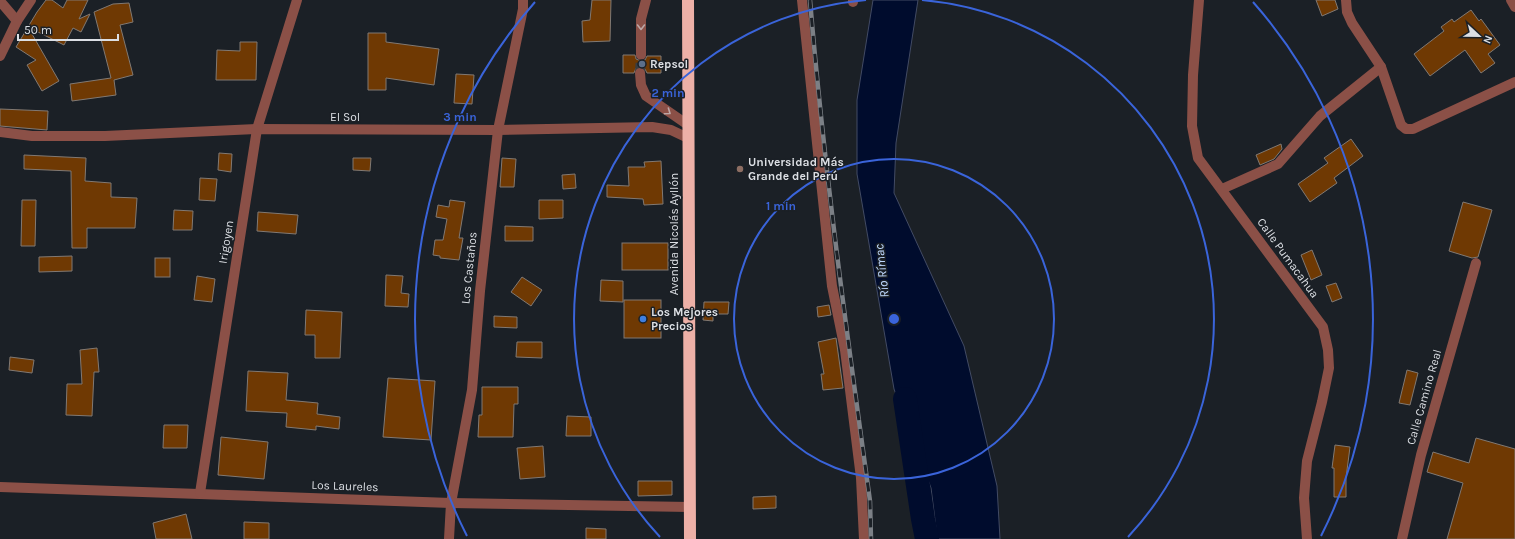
<svg xmlns="http://www.w3.org/2000/svg" width="1515" height="539" viewBox="0 0 1515 539" font-family="Karla,sans-serif">
<style>
.water{fill:#000c2d;stroke:#424b64}
.lines{fill:none;stroke-linecap:round;stroke-linejoin:round}
.river{stroke:#000c2d;stroke-width:24}
.building{fill:#6f3903;stroke:#817973}
.minor-tunnel{stroke:#383d42;stroke-width:10;stroke-dasharray:10 5;stroke-linecap:butt}
.minor{stroke:#8b5047;stroke-width:10}
.highway{stroke:#edb0a7;stroke-width:12}
.rail-casing{stroke:#7c8086;stroke-width:4.5}
.rail{stroke:#1b2026;stroke-width:3;stroke-dasharray:9;stroke-linecap:butt}
.oneway{stroke:#bca6a5}
.ring{fill:none;stroke:#3a64da;stroke-width:2}
.service-dot{fill:#5c6f8a;stroke:#1b2026;stroke-width:1.5}
.education-dot{fill:#8d6e63;stroke:#1b2026;stroke-width:1.5}
.shop-dot{fill:#3f7fe0;stroke:#1b2026;stroke-width:1.5}
.labels{text-anchor:middle;stroke-width:3;stroke-linejoin:round;paint-order:stroke}
.poi-label{font-size:12px;font-weight:bold;fill:#dcdfe4;stroke:#1b2026;text-anchor:start}
.street-label{font-size:12px;fill:#dcdfe4;stroke:#1b2026}
.water-label{font-size:13px;font-style:italic;fill:#bed8fe;stroke:#1b2026}
.centre{fill:#3a64da;stroke:#1b2026;stroke-width:2}
.ring-label{font-size:12px;text-anchor:middle;font-weight:bold;fill:#3a64da;stroke:#1b2026;stroke-width:3;stroke-linejoin:round;paint-order:stroke}
</style>
<rect width="100%" height="100%" fill="#1b2026"/>
<polygon class="water" points="873,0 918,0 896,143 894,193 964,346 997,486 1000,539 934,539 936,528 931,488 894,389 857,174 857,100"/>
<g class="lines">
<polyline class="river" points="905,399 923,519 927,539"/>
</g>
<g class="building">
<polygon points="46,0 52,0 63,8 67,0 88,0 79,19 90,14 81,32 73,28 64,45 28,27 59,81 42,91 27,65 36,60 16,47 37,12"/>
<polygon points="592,0 611,0 610,41 583,42 582,21 590,20"/>
<polygon points="1316,0 1335,0 1338,9 1322,16"/>
<polygon points="129,3 133,22 120,25 133,75 114,80 116,95 72,101 70,84 111,78 94,12 113,4"/>
<polygon points="1471,10 1479,21 1481,19 1500,45 1488,54 1495,63 1481,73 1465,50 1430,76 1414,54 1444,31 1441,27 1452,19 1454,22"/>
<polygon points="368,33 386,33 386,42 439,49 434,85 386,78 386,90 368,90"/>
<polygon points="240,42 257,42 256,80 216,80 217,50 240,51"/>
<polygon points="623,55 635,55 636,59 641,61 645,60 647,56 661,56 661,73 647,73 645,69 640,67 636,68 634,73 623,73"/>
<polygon points="456,74 474,75 472,104 454,103"/>
<polygon points="0,109 48,111 47,130 0,126"/>
<polygon points="1351,139 1363,156 1334,178 1337,183 1310,202 1298,184 1328,163 1324,158"/>
<polygon points="1281,144 1282,149 1274,159 1260,165 1256,155"/>
<polygon points="219,153 232,154 231,172 218,170"/>
<polygon points="24,155 86,158 85,181 111,183 111,197 137,198 135,228 87,228 87,248 72,248 71,171 24,169"/>
<polygon points="353,158 371,158 370,171 353,170"/>
<polygon points="502,158 516,159 514,187 500,187"/>
<polygon points="661,161 663,204 644,205 643,199 607,197 607,185 629,186 628,167 645,167 644,162"/>
<polygon points="575,174 576,188 563,189 562,175"/>
<polygon points="200,178 217,179 215,201 199,200"/>
<polygon points="22,200 36,200 35,246 21,246"/>
<polygon points="450,200 465,202 459,238 463,238 459,260 440,258 440,256 433,255 435,240 443,240 447,219 436,217 438,205 449,207"/>
<polygon points="539,200 563,200 563,218 539,219"/>
<polygon points="1463,202 1492,210 1478,257 1472,258 1449,251"/>
<polygon points="174,210 193,211 192,230 173,230"/>
<polygon points="258,212 298,215 296,234 257,231"/>
<polygon points="505,226 533,227 533,241 505,241"/>
<rect x="622" y="243" width="46" height="27"/>
<polygon points="1312,250 1322,275 1311,280 1301,255"/>
<polygon points="72,256 72,271 39,272 39,257"/>
<rect x="155" y="258" width="15" height="19"/>
<polygon points="386,275 403,276 401,293 409,294 408,307 385,306"/>
<polygon points="197,276 215,279 212,302 194,300"/>
<polygon points="522,277 542,290 531,306 511,292"/>
<polygon points="601,280 623,281 623,302 600,301"/>
<polygon points="1336,283 1342,298 1332,302 1326,286"/>
<rect x="624" y="300" width="37" height="38"/>
<polygon points="704,302 729,302 728,314 713,314 713,321 703,320"/>
<polygon points="829,305 831,315 818,317 817,307"/>
<polygon points="306,310 342,312 340,358 315,358 315,335 305,335"/>
<polygon points="494,316 517,317 517,328 494,327"/>
<polygon points="836,338 843,388 823,390 821,374 824,374 818,342"/>
<polygon points="517,342 542,342 542,358 516,357"/>
<polygon points="97,348 99,372 94,372 92,416 66,415 67,384 82,384 80,350"/>
<polygon points="10,357 34,360 32,373 9,370"/>
<polygon points="1407,370 1418,373 1410,405 1399,403"/>
<polygon points="248,371 288,373 286,400 318,403 317,414 340,417 339,429 316,426 316,430 286,427 287,413 246,411"/>
<polygon points="388,378 435,381 431,440 383,437"/>
<polygon points="482,387 518,387 518,404 514,404 513,437 478,437 479,415 482,415"/>
<polygon points="567,416 591,417 591,436 566,436"/>
<polygon points="164,425 188,425 187,448 163,448"/>
<polygon points="221,437 268,442 264,479 218,475"/>
<polygon points="1476,438 1515,449 1515,539 1447,539 1463,483 1427,472 1433,452 1469,463"/>
<polygon points="1335,445 1350,447 1346,478 1346,497 1334,497 1334,468 1332,468"/>
<polygon points="543,446 545,477 520,479 517,448"/>
<polygon points="638,481 672,481 672,495 638,496"/>
<polygon points="776,496 776,508 753,509 753,497"/>
<polygon points="186,514 192,539 156,539 153,523"/>
<polygon points="244,522 269,523 269,539 244,539"/>
<polygon points="586,528 606,529 606,539 586,539"/>
</g>
<g class="lines">
<polyline class="minor-tunnel" points="640,73 641,55"/>
<g class="minor">
<polyline points="802,0 832,286 845,350 861,478 864,539"/>
<polyline points="1199,0 1193,75 1192,126 1198,158 1323,327 1328,350 1329,368 1322,402 1307,461 1304,498 1307,539"/>
<polyline points="1346,0 1347,12 1352,23 1381,67 1401,125 1406,129 1413,129 1515,82"/>
<polyline points="1511,0 1515,7"/>
<polyline points="0,1 17,21"/>
<polyline points="853,2 853,0"/>
<polyline points="641,55 641,19 646,0"/>
<polyline points="0,56 17,21 31,0"/>
<polyline points="640,73 641,85 646,96 688,125"/>
<polyline points="0,132 32,136 105,136 257,129 498,130 652,127 671,130 688,138"/>
<polyline points="1222,189 1278,164 1320,116 1381,67"/>
<polyline points="0,487 451,503 690,507"/>
<polyline points="200,493 257,129 297,0"/>
<polyline points="449,539 451,503 472,390 480,291 498,130 523,9 523,0"/>
<polyline points="1402,539 1421,455 1476,263"/>
</g>
<polyline class="highway" points="688,0 690,539"/>
<defs>
<path id="rail" d="M810 0C824 168 847 335 870 501L871 539"/>
</defs>
<use href="#rail" class="rail-casing"/>
<use href="#rail" class="rail"/>
</g>
<defs><path id="oneway-chevron" d="M-2-3.5L2.5 0L-2 3.5" fill="none" stroke-width="1.6" stroke-linecap="round" stroke-linejoin="round"/></defs>
<g class="oneway">
<use href="#oneway-chevron" transform="translate(641 27) rotate(90)"/>
<use href="#oneway-chevron" transform="translate(668 112) rotate(35)"/>
</g>
<g class="ring">
<circle cx="894" cy="319" r="160"/>
<path d="M660 537A320 320 0 0 1 866 0M922 0A320 320 0 0 1 1128 537"/>
<path d="M467 536A479 479 0 0 1 535 2M1253 2A479 479 0 0 1 1321 536"/>
</g>
<circle class="service-dot" cx="642" cy="64" r="4"/>
<circle class="education-dot" cx="740" cy="169" r="4"/>
<circle class="shop-dot" cx="643" cy="319" r="4"/>
<g class="labels">
<g class="poi-label">
<text x="650" y="68">Repsol</text>
<text x="748" y="166">Universidad Más<tspan x="748" dy="14">Grande del Perú</tspan></text>
<text x="651" y="316">Los Mejores<tspan x="651" dy="14">Precios</tspan></text>
</g>
<g class="street-label">
<text x="345" y="121">El Sol</text>
<text transform="translate(674 234) rotate(-90)" y="4">Avenida Nicolás Ayllón</text>
<text transform="translate(226 242) rotate(-81)" y="4">Irigoyen</text>
<text transform="translate(1288 258) rotate(54)" y="4">Calle Pumacahua</text>
<text transform="translate(469 268) rotate(-84)" y="4">Los Castaños</text>
<text transform="translate(1424 397) rotate(-74)" y="4">Calle Camino Real</text>
<text transform="translate(345 486) rotate(2)" y="4">Los Laureles</text>
</g>
<g class="water-label">
<text transform="translate(881 271) rotate(-96)" y="5">Río Rímac</text>
</g>
</g>
<circle cx="894" cy="319" r="6" class="centre"/>
<g class="ring-label">
<text x="668" y="97">2 min</text>
<text x="460" y="121">3 min</text>
<text x="781" y="210">1 min</text>
</g>
<g transform="translate(1479 36) rotate(112)" stroke="#1b2026" stroke-width="3" paint-order="stroke">
<path d="M0-3L7 15L0 10L-7 15Z" fill="#dcdfe4"/>
<text y="-6" font-size="11" font-weight="bold" text-anchor="middle" fill="#dcdfe4">N</text>
</g>
<path d="M18 34v6h100v-6" fill="none" stroke="#dcdfe4" stroke-width="2"/>
<text x="24" y="34" font-size="12" fill="#dcdfe4" stroke="#1b2026" stroke-width="3" paint-order="stroke">50 m</text>
</svg>
